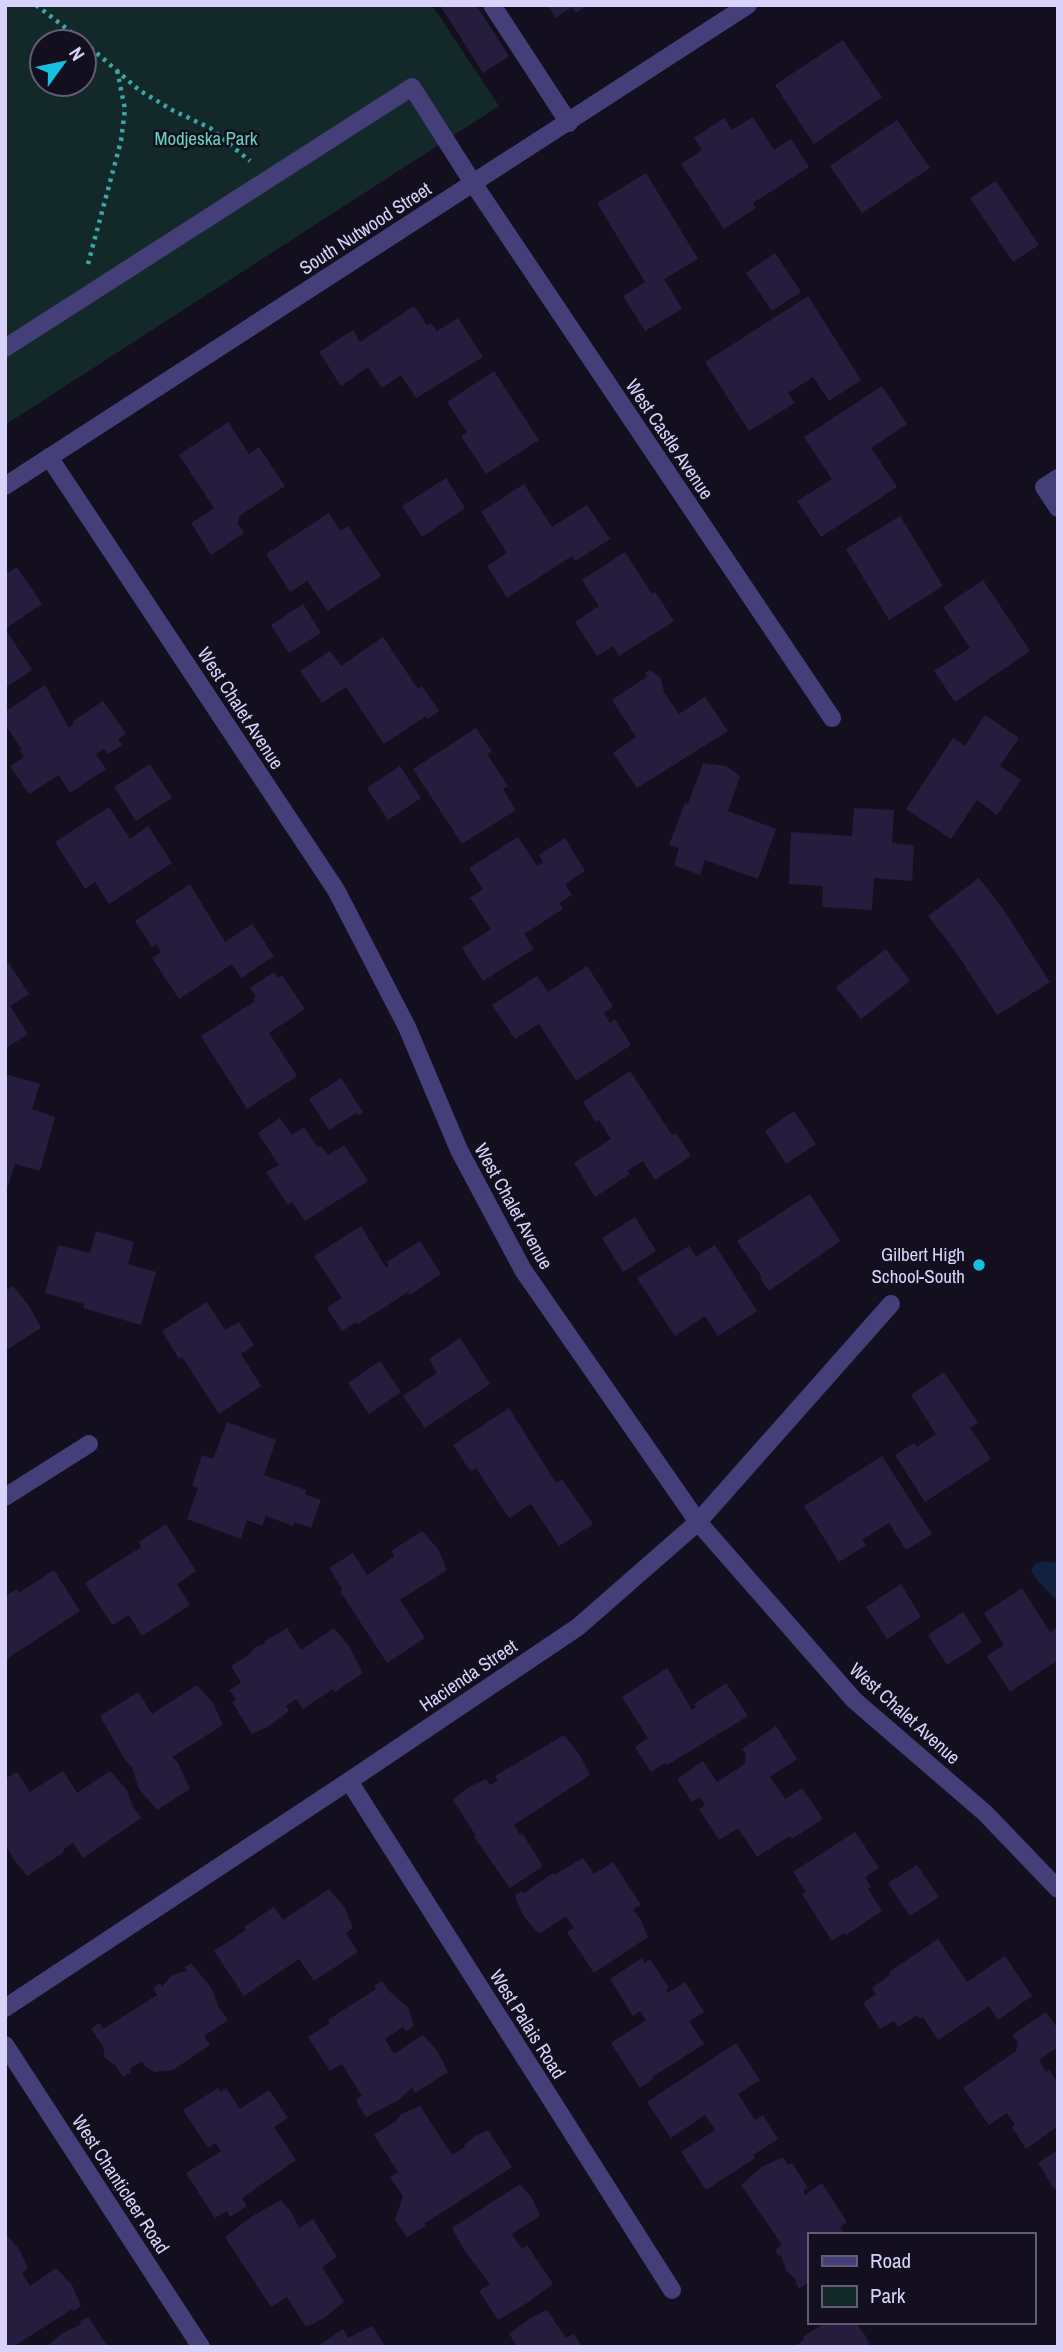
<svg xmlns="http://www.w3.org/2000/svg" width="1063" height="2352" viewBox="0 0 1063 2352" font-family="'Archivo Narrow',sans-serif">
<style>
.green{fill:#132828;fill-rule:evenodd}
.water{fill:#122140}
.building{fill:#261d3e}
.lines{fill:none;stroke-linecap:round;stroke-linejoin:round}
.path{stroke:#3aa6a5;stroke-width:4.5;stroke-dasharray:3.5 5;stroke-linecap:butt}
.minor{stroke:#443f79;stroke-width:18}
.poi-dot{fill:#18c0e0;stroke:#130f1f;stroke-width:2.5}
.labels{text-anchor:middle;stroke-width:5;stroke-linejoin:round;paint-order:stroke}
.park-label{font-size:19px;fill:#66d2bd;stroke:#130f1f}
.street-label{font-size:19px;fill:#d9d2fa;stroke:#130f1f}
.poi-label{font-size:19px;fill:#d9d2fa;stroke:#130f1f;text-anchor:end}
</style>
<rect width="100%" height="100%" fill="#130f1f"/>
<path class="green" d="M5 5H432L499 106 5 425ZM42 42H84V84H42Z"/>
<path class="water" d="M1042 1561 1058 1563V1601C1051 1595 1035 1579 1031 1571L1035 1564Z"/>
<g class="building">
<polygon points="440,5 476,5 509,56 483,73"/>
<polygon points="548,5 588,5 576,13 572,7 556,18"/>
<polygon points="843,40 882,97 814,144 775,85"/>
<polygon points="753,117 774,150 791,139 809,167 753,203 756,208 724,229 681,164 702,150 694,138 724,118 732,130"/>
<polygon points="897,120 930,168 862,213 830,166"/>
<polygon points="646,173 698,259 664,279 682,309 645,331 623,296 645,282 597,203"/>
<polygon points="996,181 1039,245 1013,262 970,198"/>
<polygon points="775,253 801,292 772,311 746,273"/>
<polygon points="808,296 861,380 829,401 813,377 788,393 795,403 749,431 705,362"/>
<polygon points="414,306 427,325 431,323 437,331 458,318 483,357 416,398 401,375 382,388 368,367 341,386 319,352 353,330 360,342"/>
<polygon points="494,371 539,440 486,474 461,436 467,432 447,402"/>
<polygon points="882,386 907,424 871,448 897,487 821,537 797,501 832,479 804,437"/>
<polygon points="228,422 249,454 259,447 285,486 239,516 238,524 244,533 211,555 191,523 214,508 179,455"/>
<polygon points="446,478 465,508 422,537 402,506"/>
<polygon points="524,484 552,527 587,505 610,539 575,561 572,556 507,598 487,566 507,553 481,512"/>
<polygon points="329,513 340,531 348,526 381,576 328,611 307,581 290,592 266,554"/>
<polygon points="900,516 943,586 889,620 846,549"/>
<polygon points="625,552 652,594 655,592 674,621 619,656 613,646 597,656 575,622 599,606 582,580"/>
<polygon points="17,567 42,604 5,629 32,670 5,688 5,575"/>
<polygon points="983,580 1030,651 955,702 934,671 970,648 943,607"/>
<polygon points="303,604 321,633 289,653 271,625"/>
<polygon points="383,637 418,689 422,686 439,711 428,719 426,716 384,744 346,687 322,703 300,671 330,651 341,666"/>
<polygon points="651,670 661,679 664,692 679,714 705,697 728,731 637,788 613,753 636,737 612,700 648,676 645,673"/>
<polygon points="45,685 69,728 74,724 72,722 103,701 126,734 118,739 122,745 108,754 104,749 96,754 106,769 70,793 59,775 29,794 10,766 24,757 20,751 22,750 5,724 5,712"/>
<polygon points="985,715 1019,738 1000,766 1021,780 997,815 977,800 951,839 906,809 953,738 965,746"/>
<polygon points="476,728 492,752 487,754 508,786 503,789 516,810 462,844 413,769"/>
<polygon points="703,763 726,766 740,776 728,811 776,829 758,879 705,860 700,875 674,865 679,848 669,845 685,803 688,804"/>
<polygon points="150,764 172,798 136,821 114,787"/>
<polygon points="400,766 421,798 388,820 367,788"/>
<polygon points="109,807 130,839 148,826 172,863 109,904 95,882 85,889 55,842"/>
<polygon points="854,808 894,810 892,843 914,845 912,881 874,878 872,910 822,907 823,886 789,884 791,832 852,836"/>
<polygon points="518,837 537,866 543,862 539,855 565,838 585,871 565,884 572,895 559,903 563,909 524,934 534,949 483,981 462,948 491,929 470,898 483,889 469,868"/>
<polygon points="979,878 1003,909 1050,982 997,1015 953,948 928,916"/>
<polygon points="190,884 225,942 252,924 274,956 241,978 232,964 179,999 152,958 161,952 156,944 152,947 135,921"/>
<polygon points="886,949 910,981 861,1019 836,987"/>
<polygon points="8,962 29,994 10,1006 28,1034 5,1049 5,963"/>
<polygon points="587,966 613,1006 604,1013 610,1023 615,1019 631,1045 576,1081 539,1024 515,1039 492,1005 537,976 548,992"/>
<polygon points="274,972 278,978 282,975 305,1009 269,1033 297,1076 247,1109 201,1036 255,1001 253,999 256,996 250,988"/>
<polygon points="630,1071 672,1135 676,1133 691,1156 655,1180 643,1161 627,1171 630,1174 595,1197 574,1163 611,1139 599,1120 596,1122 583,1102"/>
<polygon points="5,1074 40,1084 32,1109 55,1117 40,1171 15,1164 8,1186 5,1185"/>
<polygon points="341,1078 363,1112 358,1116 356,1113 329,1130 309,1099"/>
<polygon points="794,1111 816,1144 786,1164 765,1131"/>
<polygon points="280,1118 292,1135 304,1127 318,1148 321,1146 328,1155 344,1145 368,1181 305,1221 292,1202 288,1205 266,1172 279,1165 258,1133"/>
<polygon points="810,1194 840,1241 769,1291 760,1278 762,1277 737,1241"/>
<polygon points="635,1217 656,1251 623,1272 602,1238"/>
<polygon points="361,1226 386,1268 389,1266 387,1262 420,1241 441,1274 410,1295 408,1292 358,1324 356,1322 342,1331 327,1308 342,1298 314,1256"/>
<polygon points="96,1231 134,1242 128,1264 156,1272 141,1325 83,1308 84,1304 45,1293 58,1245 90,1253"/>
<polygon points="715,1245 757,1311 718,1336 705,1316 675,1336 637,1278 689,1246 696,1257"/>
<polygon points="13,1286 29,1306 41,1328 5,1351 5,1291"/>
<polygon points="207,1302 225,1330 239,1322 254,1345 241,1354 261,1386 219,1414 182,1357 179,1359 162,1331"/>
<polygon points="460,1338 490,1384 425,1428 403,1396 437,1373 429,1359"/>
<polygon points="380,1361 401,1392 369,1414 348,1383"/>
<polygon points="944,1372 978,1423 970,1428 991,1459 925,1502 895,1455 914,1443 917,1447 936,1434 911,1395"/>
<polygon points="509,1408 556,1483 562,1479 593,1524 559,1546 531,1504 509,1518 476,1468 470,1471 453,1445"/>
<polygon points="227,1422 276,1440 264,1475 306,1490 305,1494 321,1500 311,1528 295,1522 293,1526 266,1516 262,1526 247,1520 241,1539 187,1519 198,1488 192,1486 202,1455 213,1459"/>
<polygon points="882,1456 932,1534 906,1550 889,1523 862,1540 866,1545 839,1562 804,1506"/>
<polygon points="166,1524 196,1571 177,1584 190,1605 142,1636 129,1615 112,1625 85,1583 141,1547 139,1542"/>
<polygon points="422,1531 438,1549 447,1570 400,1600 425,1638 387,1663 340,1591 343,1590 329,1568 353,1553 367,1575 395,1556 391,1551"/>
<polygon points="54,1570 80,1611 5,1660 5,1596 17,1589 19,1593"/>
<polygon points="901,1584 921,1617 887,1639 866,1607"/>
<polygon points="1022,1588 1050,1632 1056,1628 1058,1630 1058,1660 1010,1692 987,1656 1004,1645 984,1613"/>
<polygon points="963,1612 982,1642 947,1665 928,1635"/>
<polygon points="287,1628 301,1650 334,1628 349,1646 363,1673 335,1692 333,1689 303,1709 296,1699 286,1706 289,1711 271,1725 252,1734 232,1702 236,1699 229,1690 241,1683 231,1666 249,1655 255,1647 266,1643 265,1641"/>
<polygon points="667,1668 692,1710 696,1707 694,1704 726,1683 748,1716 667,1765 665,1763 651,1772 635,1747 648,1738 622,1697"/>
<polygon points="197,1685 213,1703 223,1725 172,1757 178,1763 190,1789 157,1810 139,1789 132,1767 125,1760 100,1716 138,1692 152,1714"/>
<polygon points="776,1726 797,1759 770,1777 785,1799 802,1788 823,1819 792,1839 790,1836 757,1857 738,1828 719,1840 699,1809 705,1805 700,1797 692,1802 677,1779 703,1761 717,1782 745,1764 746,1754 742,1749"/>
<polygon points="564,1735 580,1755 590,1775 514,1825 520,1835 522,1833 543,1866 510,1888 474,1837 476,1836 453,1800 467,1788 486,1779 490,1785 498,1780 495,1776"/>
<polygon points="63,1771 77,1793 110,1771 127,1790 132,1805 141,1818 83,1858 73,1843 63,1850 64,1852 27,1876 12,1857 5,1842 5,1779 17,1772 30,1792"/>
<polygon points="855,1832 879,1868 865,1877 871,1887 868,1889 882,1911 846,1935 844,1933 832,1941 802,1894 806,1892 793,1872"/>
<polygon points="583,1858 594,1874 613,1862 641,1905 633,1910 641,1920 648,1937 594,1973 567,1932 574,1928 566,1916 539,1934 524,1917 516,1899 515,1895 522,1891 524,1893 553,1873 554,1875"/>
<polygon points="917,1865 939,1897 910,1916 888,1883"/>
<polygon points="329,1889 345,1908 353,1928 346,1933 358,1952 314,1981 299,1959 244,1996 214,1951 246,1930 244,1927 274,1907 283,1920"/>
<polygon points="938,1939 967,1982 1005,1956 1032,1996 998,2020 989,2006 938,2040 923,2017 920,2019 917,2015 898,2027 894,2021 880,2029 863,2003 876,1994 872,1988 890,1975 889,1972"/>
<polygon points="642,1958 645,1963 650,1959 669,1988 666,1990 667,1993 685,1982 704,2012 689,2021 704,2044 652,2077 653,2079 640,2088 611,2043 646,2020 640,2011 633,2016 610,1979"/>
<polygon points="191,1963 212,1989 218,2006 228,2020 204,2036 210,2045 173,2070 155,2072 146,2067 142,2061 129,2069 131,2072 123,2077 114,2064 105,2058 103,2046 91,2029 99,2023 103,2029 157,1995 153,1988 160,1983 162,1987 172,1975 187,1971 185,1967"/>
<polygon points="382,1981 390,1992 408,2007 414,2026 406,2031 403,2027 385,2039 394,2054 423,2035 438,2052 448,2072 415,2093 412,2087 399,2100 366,2117 356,2100 362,2096 342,2064 330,2071 308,2037 330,2023 328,2020 376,1989 374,1986"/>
<polygon points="1046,2012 1058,2029 1058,2047 1039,2060 1046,2072 1049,2070 1058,2083 1058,2126 1026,2149 1012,2127 1015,2125 1007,2113 989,2125 963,2088 1016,2051 1018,2042 1012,2035"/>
<polygon points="736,2043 760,2080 738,2094 755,2120 763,2115 778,2139 753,2155 755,2158 706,2190 681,2152 715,2130 705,2115 671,2138 647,2102"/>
<polygon points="218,2088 221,2092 226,2088 240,2109 269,2090 288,2118 274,2127 296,2160 242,2198 247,2206 230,2217 227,2211 215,2218 186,2173 221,2151 215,2143 208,2148 183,2110"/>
<polygon points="420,2106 452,2155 465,2147 464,2145 477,2135 488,2130 512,2167 424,2224 426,2226 407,2237 395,2220 403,2196 390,2177 398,2172 374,2135 396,2121 401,2114"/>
<polygon points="1058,2150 1058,2187 1054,2189 1038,2163"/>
<polygon points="783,2157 788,2165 792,2163 808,2188 803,2191 805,2195 822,2183 847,2222 840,2227 846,2235 809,2235 809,2282 799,2289 795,2282 797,2281 786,2270 781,2255 779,2256 775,2250 782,2245 741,2185 760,2168"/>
<polygon points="520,2184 532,2198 540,2216 512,2234 522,2249 527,2245 553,2284 527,2303 498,2320 479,2291 490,2284 464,2250 452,2228"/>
<polygon points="281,2200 292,2213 299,2228 313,2219 337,2257 322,2267 344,2302 324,2318 306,2327 287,2297 271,2307 225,2237 251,2217"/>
<polygon points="5,2233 19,2249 28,2268 22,2273 30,2286 56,2268 72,2285 81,2306 74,2311 72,2309 13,2347 5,2347"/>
<polygon points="547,2310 566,2338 574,2334 582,2347 518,2347 509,2334 529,2319"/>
<polygon points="88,2317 108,2347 46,2347 63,2333 81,2324 79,2322"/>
<polygon points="826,2322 855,2322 865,2335 871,2347 794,2347 804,2340 803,2337"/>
<polygon points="372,2326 386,2347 316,2347 343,2329 348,2338"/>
</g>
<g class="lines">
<g class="path">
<polyline points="36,5 84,42"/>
<polyline points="84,42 139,90 172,110 210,128 250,161"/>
<polyline points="88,264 121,141 125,109 117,70"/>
</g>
<g class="minor">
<polyline points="492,5 569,123"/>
<polyline points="5,348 412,87 473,183 832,718"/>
<polyline points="49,457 336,890 407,1027 459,1150 523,1270 698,1522 854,1700 985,1813 1058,1889"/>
<polyline points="1058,478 1044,487 1058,508"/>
<polyline points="5,486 748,5"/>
<polyline points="5,1497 89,1444"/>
<polyline points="349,1781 672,2290"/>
<polyline points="5,2008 349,1781 578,1627 698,1522 891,1304"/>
<polyline points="5,2045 201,2347"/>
</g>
</g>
<circle class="poi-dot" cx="979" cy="1265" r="7"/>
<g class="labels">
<g class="park-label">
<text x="206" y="145">Modjeska Park</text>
</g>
<g class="street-label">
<text transform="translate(365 228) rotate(-33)" y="7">South Nutwood Street</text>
<text transform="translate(670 439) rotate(56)" y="7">West Castle Avenue</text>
<text transform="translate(241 708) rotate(57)" y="7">West Chalet Avenue</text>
<text transform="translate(514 1206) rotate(61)" y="7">West Chalet Avenue</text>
<text transform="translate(468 1675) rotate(-34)" y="7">Hacienda Street</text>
<text transform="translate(905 1713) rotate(42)" y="7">West Chalet Avenue</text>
<text transform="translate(528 2024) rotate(58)" y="7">West Palais Road</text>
<text transform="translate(121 2184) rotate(57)" y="7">West Chanticleer Road</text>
</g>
<g class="poi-label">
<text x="965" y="1261">Gilbert High<tspan x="965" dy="22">School-South</tspan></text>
</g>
</g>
<rect width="1063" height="2352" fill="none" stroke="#d9d2fa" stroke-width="14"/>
<rect x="808" y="2233" width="228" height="91" fill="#130f1f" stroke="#625d77" stroke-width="2"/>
<rect x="822" y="2256" width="35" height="10" fill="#443f79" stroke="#625d77" stroke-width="2"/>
<text x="870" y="2268" font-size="21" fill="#d9d2fa">Road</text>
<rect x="822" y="2286" width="35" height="21" fill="#132828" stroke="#625d77" stroke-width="2"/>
<text x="870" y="2303" font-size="21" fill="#d9d2fa">Park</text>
<g transform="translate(63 63) rotate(57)"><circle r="33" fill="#130f1f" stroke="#625d77" stroke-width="2"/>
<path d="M0-5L12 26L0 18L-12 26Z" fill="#18c0e0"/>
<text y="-10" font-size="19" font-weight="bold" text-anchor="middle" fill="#d9d2fa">N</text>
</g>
</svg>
